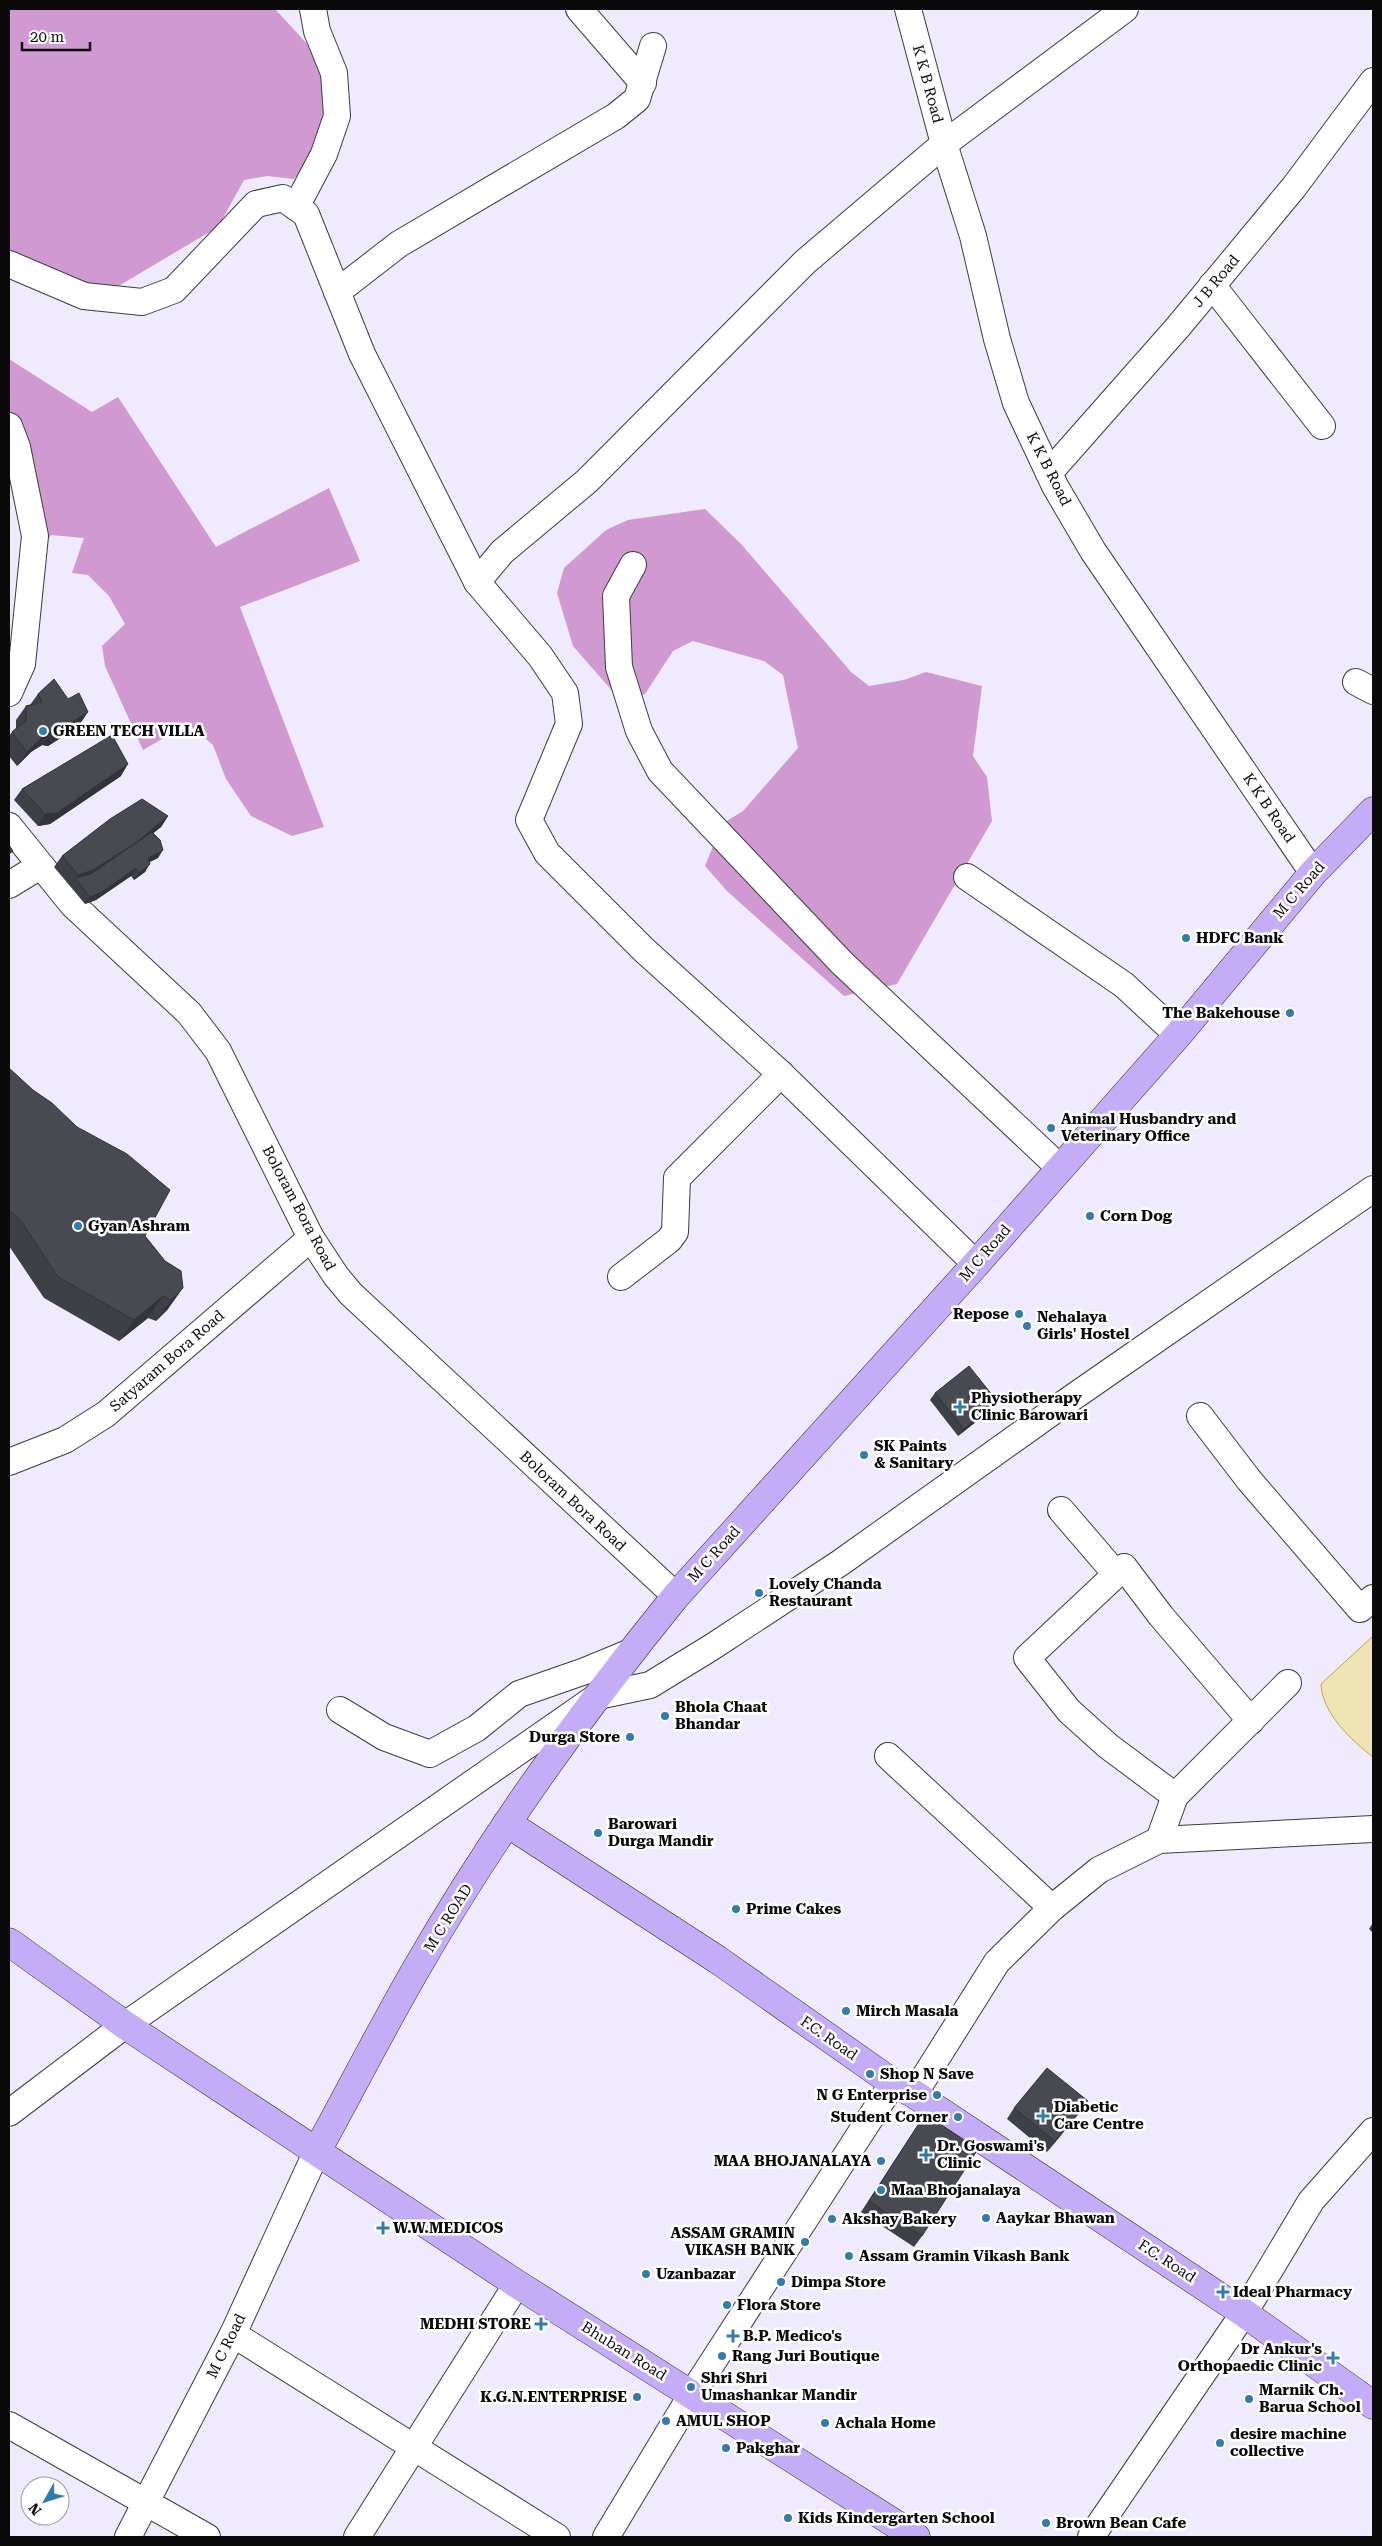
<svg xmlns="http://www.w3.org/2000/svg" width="1382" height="2546" viewBox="0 0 1382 2546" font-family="'Roboto Serif',serif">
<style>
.forest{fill:#d199d2}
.water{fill:#efe4b4;stroke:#beaa43}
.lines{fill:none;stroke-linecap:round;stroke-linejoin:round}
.street-casing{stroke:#3d3d3d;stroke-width:28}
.secondary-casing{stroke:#2c2c2c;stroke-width:29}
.street{stroke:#fff;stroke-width:26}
.secondary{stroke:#c4acf6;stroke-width:28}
.wall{fill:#3e4047}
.shaded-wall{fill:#323439}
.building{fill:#484a52;stroke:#323439}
.poi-dot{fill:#327cab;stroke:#fff;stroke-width:2}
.labels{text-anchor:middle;stroke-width:5;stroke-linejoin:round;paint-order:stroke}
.street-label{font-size:15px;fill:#0a0a0a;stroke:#fff}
.poi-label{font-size:15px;font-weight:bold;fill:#0a0a0a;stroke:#fff;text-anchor:start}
</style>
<rect width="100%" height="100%" fill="#efeafd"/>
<g class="forest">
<polygon points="9,9 275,9 310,47 323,82 325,110 309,161 294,179 267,176 244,180 218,227 110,291 9,258"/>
<polygon points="9,359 92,412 118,397 216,547 329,488 360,561 240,607 324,827 292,836 251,816 226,779 213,745 188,724 143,750 105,666 102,646 125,624 109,596 88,575 72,573 84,538 51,535 37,558 9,420"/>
<polygon points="705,509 742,545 851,672 869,686 904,680 926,672 982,686 973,756 987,777 992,821 897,984 844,996 727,891 705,866 722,824 743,811 798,748 783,675 764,661 693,641 673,651 645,694 621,701 573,646 557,593 564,568 606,530 628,520"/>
</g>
<path class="water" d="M1373 1636V1757C1351 1740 1322 1713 1321 1684Z"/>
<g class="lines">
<defs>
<g id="street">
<polyline points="579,9 643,83"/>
<polyline points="908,9 944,144 973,236 997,339 1016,403 1055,486 1093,551 1313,873"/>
<polyline points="296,207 324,154 337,116 334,73 317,31 313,9"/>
<polyline points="9,264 84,296 142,302 174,290 256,204 283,198 306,214 362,354 477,582 540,656 565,693 569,724 529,820 547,853 644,950 781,1074 976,1264"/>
<polyline points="1212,285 1322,426"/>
<polyline points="337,292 399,244 616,116 637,99 653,46"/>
<polyline points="9,426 17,447 35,536 22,664 9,693"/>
<polyline points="1049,473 1178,327 1294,187 1373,81"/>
<polyline points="633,565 616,596 619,667 639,731 660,771 842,963 1060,1168"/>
<polyline points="477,582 502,552 587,481 805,262 944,144 1125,9"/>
<polyline points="1356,682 1373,691"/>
<polyline points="9,826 73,905 189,1013 218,1051 311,1238 336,1276 351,1294 676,1596"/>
<polyline points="967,877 1124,985 1178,1035"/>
<polyline points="9,885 40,866"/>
<polyline points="621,1277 669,1240 675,1232 677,1178 781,1074"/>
<polyline points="1200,1416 1249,1480 1360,1609 1373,1598"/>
<polyline points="9,1462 65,1440 106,1414 311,1238"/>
<polyline points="1061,1510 1116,1574"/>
<polyline points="340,1710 384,1737 430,1754 477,1728 519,1694 585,1671 631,1652"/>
<polyline points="888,1756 1052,1908"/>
<polyline points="1175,1796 1108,1746 1069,1711 1027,1658 1124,1567 1161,1616 1251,1721"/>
<polyline points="1159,1840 1175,1796 1288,1683"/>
<polyline points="914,2094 997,1962 1052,1908 1099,1870 1159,1840 1373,1829"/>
<polyline points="9,2113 125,2025 598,1696 650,1685 712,1647 840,1563 1069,1400 1373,1189"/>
<polyline points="233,2334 557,2537"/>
<polyline points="9,2425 207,2537"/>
<polyline points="128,2537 233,2334 317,2151"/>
<polyline points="357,2537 517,2284"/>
<polyline points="606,2537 692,2394 893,2083"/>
<polyline points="1091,2537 1244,2313 1311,2201 1373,2131"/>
</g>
<g id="secondary">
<polyline points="507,1823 718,1960 893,2083 914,2094 1244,2313 1373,2405"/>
<polyline points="9,1942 125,2025 517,2284 916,2537"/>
<path d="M317 2151C350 2091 381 2030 415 1971 490 1840 580 1714 676 1596L976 1264 1178 1035 1313 873 1373 811"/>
</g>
</defs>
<use href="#street" class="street-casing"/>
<use href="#secondary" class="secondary-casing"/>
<use href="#street" class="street"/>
<use href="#secondary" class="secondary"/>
</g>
<g class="wall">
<polygon points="38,694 78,727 48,746 42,745 31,752 17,766 9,756 9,736 12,732 16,728 16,720 26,706 30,705"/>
<polygon points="121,776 50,824 38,826 14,800 22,789"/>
<polygon points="168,816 161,827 153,833 158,858 149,862 145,872 134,880 131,876 96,900 85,904 54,867 62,856"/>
<polygon points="9,1068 165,1261 181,1271 168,1309 156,1321 148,1318 119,1341 44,1298 9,1246"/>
<polygon points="935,1393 997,1401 992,1409 958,1436 930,1400"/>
<polygon points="1373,1923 1373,1933 1369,1929"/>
<polygon points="1014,2108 1080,2112 1047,2152 1007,2119"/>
<polygon points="925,2114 922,2236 914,2247 861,2212"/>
</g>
<g class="shaded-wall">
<polygon points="88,712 78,727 48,746 42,745 31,752 17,766 27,752 41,738 53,730"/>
<polygon points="128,764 121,776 50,824 38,826 45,814"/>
<polygon points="168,816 161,827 129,853 86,881 75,878 70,886 78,875"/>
<polygon points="163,850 158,858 142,866 148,858"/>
<polygon points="150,864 145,872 134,880 139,873"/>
<polygon points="136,868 131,876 96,900 85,904 90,897"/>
<polygon points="183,1288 168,1309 156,1321 171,1300"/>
<polygon points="163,1296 148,1318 119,1341 134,1320"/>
<polygon points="997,1401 992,1409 958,1436 964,1429"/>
<polygon points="1088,2101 1080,2112 1047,2152 1055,2141"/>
</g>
<g class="building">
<polygon points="54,679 68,699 79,693 88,712 58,731 53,730 41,738 27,752 12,732 26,721 26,706 42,702 38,694"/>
<polygon points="112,735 128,764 57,813 45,814 22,789"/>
<polygon points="142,799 168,816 137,842 93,870 78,875 62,856 110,819"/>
<polygon points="152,832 160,840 163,850 148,858 150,864 139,873 136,868 102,892 90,897 75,878 91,874"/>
<polygon points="9,845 13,851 9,854"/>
<polygon points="9,1068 33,1090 52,1103 77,1127 127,1154 170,1190 145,1236 165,1261 181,1271 183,1288 171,1300 163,1296 134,1320 58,1277 21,1221 9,1210"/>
<polygon points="969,1366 997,1401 964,1429 935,1393"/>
<polygon points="1047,2068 1088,2101 1055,2141 1014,2108"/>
<polygon points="925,2114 978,2149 922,2236 869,2201"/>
</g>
<g class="poi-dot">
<circle cx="43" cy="731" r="5"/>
<circle cx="1186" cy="938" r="5"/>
<circle cx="1290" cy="1013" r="5"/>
<circle cx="1051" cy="1128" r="5"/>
<circle cx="1090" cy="1216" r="5"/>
<circle cx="78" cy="1226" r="5"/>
<circle cx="1019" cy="1314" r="5"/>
<circle cx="1027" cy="1326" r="5"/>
<path d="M957.5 1399.5h5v5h5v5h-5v5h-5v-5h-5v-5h5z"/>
<circle cx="864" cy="1455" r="5"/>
<circle cx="759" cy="1593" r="5"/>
<circle cx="665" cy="1716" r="5"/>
<circle cx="630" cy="1737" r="5"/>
<circle cx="598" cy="1833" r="5"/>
<circle cx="736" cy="1909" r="5"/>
<circle cx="846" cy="2011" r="5"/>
<circle cx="870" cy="2074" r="5"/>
<circle cx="937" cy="2095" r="5"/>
<path d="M1040.5 2108.5h5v5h5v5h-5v5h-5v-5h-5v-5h5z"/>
<circle cx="958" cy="2117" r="5"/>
<path d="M923.5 2147.5h5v5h5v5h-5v5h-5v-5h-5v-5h5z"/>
<circle cx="881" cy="2161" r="5"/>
<circle cx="881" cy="2190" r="5"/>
<circle cx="986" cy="2218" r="5"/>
<circle cx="832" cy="2219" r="5"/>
<path d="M380.5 2220.5h5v5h5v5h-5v5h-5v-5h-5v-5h5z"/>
<circle cx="805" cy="2242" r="5"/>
<circle cx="849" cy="2256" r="5"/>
<circle cx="646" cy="2274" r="5"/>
<circle cx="781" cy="2282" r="5"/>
<path d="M1220.5 2284.5h5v5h5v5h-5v5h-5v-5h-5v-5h5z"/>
<circle cx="727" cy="2305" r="5"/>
<path d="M538.5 2316.5h5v5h5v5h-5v5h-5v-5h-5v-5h5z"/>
<path d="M730.5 2328.5h5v5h5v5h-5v5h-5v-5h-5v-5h5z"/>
<circle cx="722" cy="2356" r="5"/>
<path d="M1330.5 2350.5h5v5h5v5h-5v5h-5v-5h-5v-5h5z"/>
<circle cx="691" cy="2387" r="5"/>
<circle cx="637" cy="2397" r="5"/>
<circle cx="1249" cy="2399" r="5"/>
<circle cx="666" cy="2421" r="5"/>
<circle cx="825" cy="2423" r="5"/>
<circle cx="1220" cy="2443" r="5"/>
<circle cx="726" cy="2448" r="5"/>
<circle cx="788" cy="2518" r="5"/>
<circle cx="1046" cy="2523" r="5"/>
</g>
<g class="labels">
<g class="street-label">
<text transform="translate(928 84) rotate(75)" y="5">K K B Road</text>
<text transform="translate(1216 281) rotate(-50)" y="5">J B Road</text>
<text transform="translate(1049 469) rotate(63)" y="5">K K B Road</text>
<text transform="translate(1269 808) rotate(56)" y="5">K K B Road</text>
<text transform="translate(1299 890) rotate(-49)" y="5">M C Road</text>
<text transform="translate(299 1208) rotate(62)" y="5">Boloram Bora Road</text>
<text transform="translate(985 1253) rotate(-49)" y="5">M C Road</text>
<text transform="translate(167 1361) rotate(-41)" y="5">Satyaram Bora Road</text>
<text transform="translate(573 1501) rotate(43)" y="5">Boloram Bora Road</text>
<text transform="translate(714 1554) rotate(-48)" y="5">M C Road</text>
<text transform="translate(448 1918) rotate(-58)" y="5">M C ROAD</text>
<text transform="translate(829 2038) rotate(35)" y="5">F.C. Road</text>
<text transform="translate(1167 2261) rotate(33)" y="5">F.C. Road</text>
<text transform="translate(226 2346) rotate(-64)" y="5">M C Road</text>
<text transform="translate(624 2351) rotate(32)" y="5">Bhuban Road</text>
</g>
<g class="poi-label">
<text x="53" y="736">GREEN TECH VILLA</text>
<text x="1196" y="943">HDFC Bank</text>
<text x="1280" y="1018" text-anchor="end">The Bakehouse</text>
<text x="1061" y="1124">Animal Husbandry and<tspan x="1061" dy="17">Veterinary Office</tspan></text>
<text x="1100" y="1221">Corn Dog</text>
<text x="88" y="1231">Gyan Ashram</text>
<text x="1009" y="1319" text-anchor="end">Repose</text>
<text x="1037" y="1322">Nehalaya<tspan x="1037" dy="17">Girls' Hostel</tspan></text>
<text x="971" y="1403">Physiotherapy<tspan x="971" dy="17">Clinic Barowari</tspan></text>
<text x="874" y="1451">SK Paints<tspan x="874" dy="17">&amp; Sanitary</tspan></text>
<text x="769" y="1589">Lovely Chanda<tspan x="769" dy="17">Restaurant</tspan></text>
<text x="675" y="1712">Bhola Chaat<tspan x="675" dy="17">Bhandar</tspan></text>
<text x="620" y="1742" text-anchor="end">Durga Store</text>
<text x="608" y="1829">Barowari<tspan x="608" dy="17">Durga Mandir</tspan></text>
<text x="746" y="1914">Prime Cakes</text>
<text x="856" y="2016">Mirch Masala</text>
<text x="880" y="2079">Shop N Save</text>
<text x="927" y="2100" text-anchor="end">N G Enterprise</text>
<text x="1054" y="2112">Diabetic<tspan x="1054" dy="17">Care Centre</tspan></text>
<text x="948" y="2122" text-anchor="end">Student Corner</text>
<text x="937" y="2151">Dr. Goswami's<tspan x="937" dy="17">Clinic</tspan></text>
<text x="871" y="2166" text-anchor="end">MAA BHOJANALAYA</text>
<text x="891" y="2195">Maa Bhojanalaya</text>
<text x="996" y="2223">Aaykar Bhawan</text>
<text x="842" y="2224">Akshay Bakery</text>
<text x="393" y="2233">W.W.MEDICOS</text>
<text x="795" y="2238" text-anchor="end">ASSAM GRAMIN<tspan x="795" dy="17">VIKASH BANK</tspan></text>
<text x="859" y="2261">Assam Gramin Vikash Bank</text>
<text x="656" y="2279">Uzanbazar</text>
<text x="791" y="2287">Dimpa Store</text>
<text x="1233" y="2297">Ideal Pharmacy</text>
<text x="737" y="2310">Flora Store</text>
<text x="531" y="2329" text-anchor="end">MEDHI STORE</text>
<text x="743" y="2341">B.P. Medico's</text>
<text x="1322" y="2354" text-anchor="end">Dr Ankur's<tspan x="1322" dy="17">Orthopaedic Clinic</tspan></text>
<text x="732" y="2361">Rang Juri Boutique</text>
<text x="701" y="2383">Shri Shri<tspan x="701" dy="17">Umashankar Mandir</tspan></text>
<text x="1259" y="2395">Marnik Ch.<tspan x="1259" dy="17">Barua School</tspan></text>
<text x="627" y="2402" text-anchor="end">K.G.N.ENTERPRISE</text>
<text x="676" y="2426">AMUL SHOP</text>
<text x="835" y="2428">Achala Home</text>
<text x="1230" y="2439">desire machine<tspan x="1230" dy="17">collective</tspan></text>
<text x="736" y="2453">Pakghar</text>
<text x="798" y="2523">Kids Kindergarten School</text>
<text x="1056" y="2528">Brown Bean Cafe</text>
</g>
</g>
<rect width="1382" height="2546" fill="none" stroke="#0a0a0a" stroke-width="20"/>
<g transform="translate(45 2501) rotate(231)"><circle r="24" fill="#ffffff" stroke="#9d9d9d"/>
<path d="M0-4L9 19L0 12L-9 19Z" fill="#327cab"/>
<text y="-8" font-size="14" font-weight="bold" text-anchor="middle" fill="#0a0a0a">N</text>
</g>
<path d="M22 42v8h68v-8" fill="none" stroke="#0a0a0a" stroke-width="2.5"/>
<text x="30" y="42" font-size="15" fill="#0a0a0a" stroke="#ffffff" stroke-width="4" paint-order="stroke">20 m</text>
</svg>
